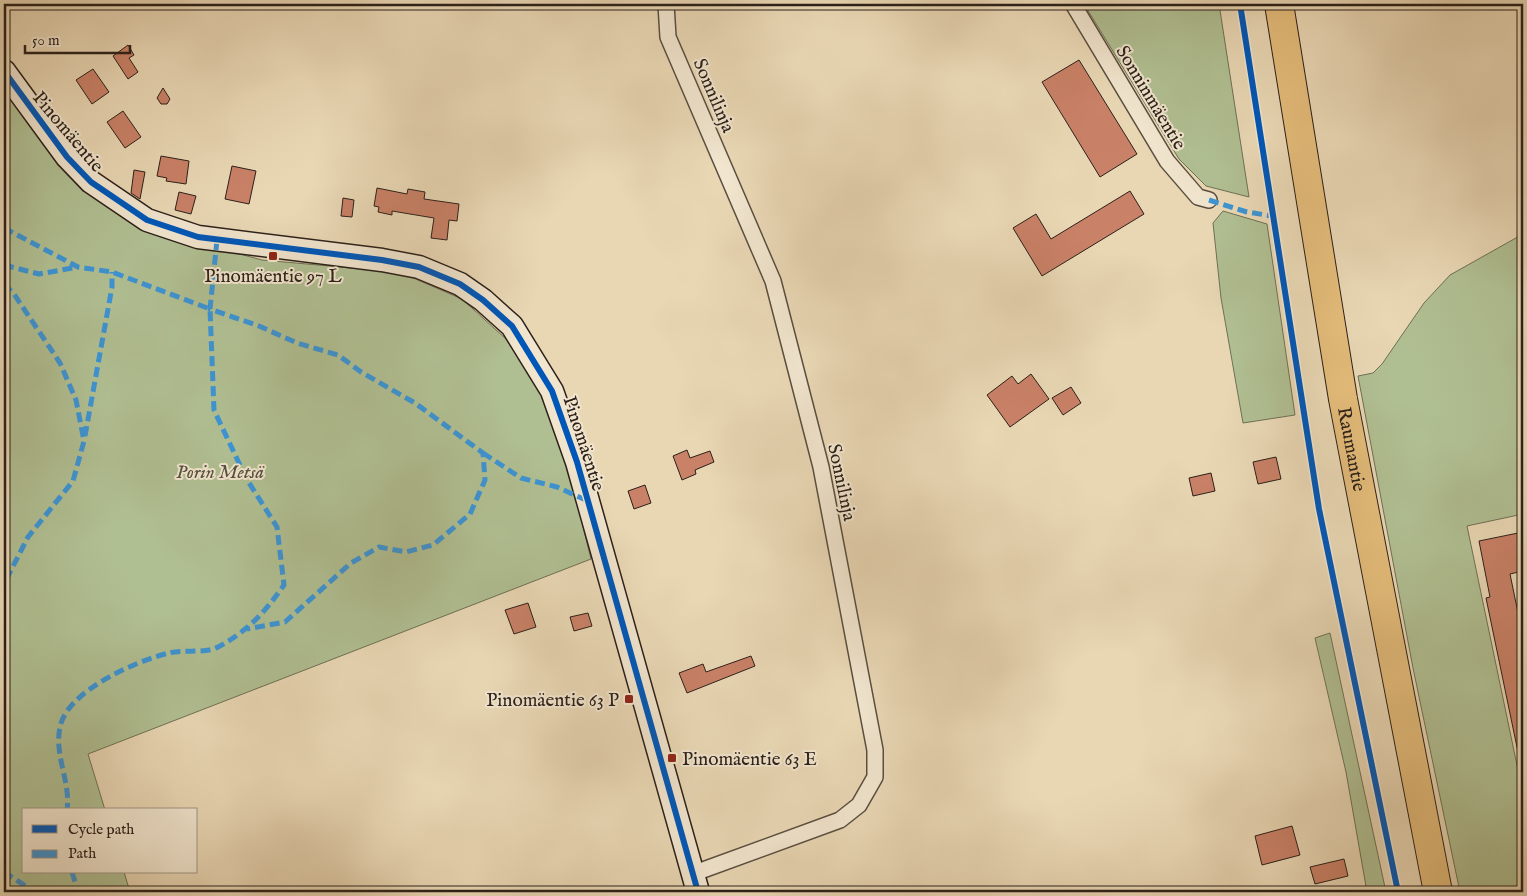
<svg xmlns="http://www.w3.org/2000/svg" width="1527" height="896" viewBox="0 0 1527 896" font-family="'IM FELL English',serif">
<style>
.green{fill:#b0bf92;stroke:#6e7056}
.building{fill:#c98167;stroke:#2b201a}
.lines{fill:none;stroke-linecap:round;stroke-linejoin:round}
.street-casing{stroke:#5a4e40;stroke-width:18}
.secondary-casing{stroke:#2b201a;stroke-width:25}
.highway-casing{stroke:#2b201a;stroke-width:30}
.street{stroke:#f1e5ce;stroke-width:15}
.secondary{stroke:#f1e5ce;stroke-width:22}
.highway{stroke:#e4bc7a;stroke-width:28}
.quiet{stroke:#3c94d4;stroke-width:5;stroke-dasharray:10 5;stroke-linecap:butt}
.cycleway-casing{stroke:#f1e5ce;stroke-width:9}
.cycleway{stroke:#0057b8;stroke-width:6}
.poi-dot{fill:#8f2418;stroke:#f1e5ce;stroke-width:2}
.labels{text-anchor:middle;stroke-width:4;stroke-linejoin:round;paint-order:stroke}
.street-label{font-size:19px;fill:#2b201a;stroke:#f1e5ce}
.poi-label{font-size:19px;fill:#2b201a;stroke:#f1e5ce}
.park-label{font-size:19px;font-style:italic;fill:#53503e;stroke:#f1e5ce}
</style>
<rect width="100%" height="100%" fill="#e9d7b4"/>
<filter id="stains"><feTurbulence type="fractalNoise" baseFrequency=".004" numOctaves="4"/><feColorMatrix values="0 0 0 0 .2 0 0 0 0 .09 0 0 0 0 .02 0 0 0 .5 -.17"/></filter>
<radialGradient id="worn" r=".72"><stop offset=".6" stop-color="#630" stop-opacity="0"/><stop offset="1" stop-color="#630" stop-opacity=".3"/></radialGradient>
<g class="green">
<polygon points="1084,4 1219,4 1249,197 1206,186 1179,159"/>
<polygon points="4,84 44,140 195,242 262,260 374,270 411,277 462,299 506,339 544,398 569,469 591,559 88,754 105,810 24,810 24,872 124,872 130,892 4,892"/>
<polygon points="1223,211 1267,224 1295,415 1243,423 1221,298 1213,223"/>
<polygon points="1523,234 1523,514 1467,526 1523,794 1523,892 1460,892 1413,668 1358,376 1373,373 1382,364 1424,303 1450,275"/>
<polygon points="1330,633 1386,892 1367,892 1346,772 1315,638"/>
</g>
<g class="building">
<polygon points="128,45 134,55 129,58 138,72 128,79 113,56"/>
<polygon points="1079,60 1137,154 1100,177 1042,82"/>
<polygon points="93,69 109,92 92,104 76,80"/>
<polygon points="163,88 170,99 167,104 161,104 157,98"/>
<polygon points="123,111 141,137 125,148 107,122"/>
<polygon points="161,156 189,161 186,184 166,181 167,178 157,176"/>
<polygon points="232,166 256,171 249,204 225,199"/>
<polygon points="134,170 145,172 140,199 131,193"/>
<polygon points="377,188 407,194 408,189 425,192 424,199 459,204 457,221 449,220 447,240 431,238 434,218 392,211 392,215 378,212 379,207 374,206"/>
<polygon points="1130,191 1144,214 1042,276 1013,228 1036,214 1051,239"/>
<polygon points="179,192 196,196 191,214 175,210"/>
<polygon points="343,198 354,200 352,217 341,216"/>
<polygon points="1031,374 1049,399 1010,427 987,395 1012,376 1018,384"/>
<polygon points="1071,387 1081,403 1063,415 1052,398"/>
<polygon points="687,450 690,458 710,451 714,462 695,470 696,474 682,480 673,456"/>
<polygon points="1276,457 1281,479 1258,484 1253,462"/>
<polygon points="1211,473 1215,491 1193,496 1189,478"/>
<polygon points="645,485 651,503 634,509 628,491"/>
<polygon points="1523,532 1523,571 1510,574 1523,637 1523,751 1518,752 1486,598 1490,597 1479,541"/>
<polygon points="528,603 536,627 514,634 505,610"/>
<polygon points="588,613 592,626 574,631 570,617"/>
<polygon points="751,656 755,666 687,693 679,673 703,664 706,672"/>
<polygon points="1292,826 1300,855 1262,865 1255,836"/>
<polygon points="1344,859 1348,876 1315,884 1310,867"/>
</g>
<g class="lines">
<defs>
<g id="street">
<polyline points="666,4 668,37 773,281 821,467 875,750 875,777 859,805 840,820 692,874"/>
<polyline points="1073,4 1167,161 1198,197 1209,200"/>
</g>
<polyline id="secondary" points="4,71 67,157 91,182 147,220 198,237 382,260 419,267 460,284 483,300 512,326 552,391 577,462 698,892"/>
<g id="highway">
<path id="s1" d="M1279 4 1343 399 1438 892"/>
</g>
</defs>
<use href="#street" class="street-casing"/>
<use href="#secondary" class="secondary-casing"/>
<use href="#highway" class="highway-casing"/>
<use href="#street" class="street"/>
<use href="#secondary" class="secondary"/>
<use href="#highway" class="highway"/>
<g class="quiet">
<polyline points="1209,200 1247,212 1272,216"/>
<path d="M4 228 78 267 112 272 210 309 214 410 246 478 277 527 284 585C265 612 248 631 218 647 205 654 184 649 169 653 136 661 67 691 60 727 54 756 71 782 67 810"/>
<polyline points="217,240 210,309 259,326 297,343 338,355 361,372 415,403 483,453 485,480 470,514 433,545 406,552 379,547 351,563 285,622 247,629"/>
<polyline points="4,265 39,274 78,267"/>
<polyline points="4,284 14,294 60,363 76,400 84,441 73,481 28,537 4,584"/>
<polyline points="85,436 112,287 112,272"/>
<polyline points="483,453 521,478 557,487 588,501"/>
<polyline points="4,872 35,892"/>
<polyline points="72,872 78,892"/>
</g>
<defs>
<g id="cycleway">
<polyline points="1240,4 1319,509 1398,892"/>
<polyline points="4,71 67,157 91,182 147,220 198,237 382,260 419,267 460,284 483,300 512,326 552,391 577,462 698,892"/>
</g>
</defs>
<use href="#cycleway" class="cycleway-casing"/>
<use href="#cycleway" class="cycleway"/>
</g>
<g class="poi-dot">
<rect x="268" y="251" width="10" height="10" rx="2.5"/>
<rect x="624" y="694" width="10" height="10" rx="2.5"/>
<rect x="667" y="753" width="10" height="10" rx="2.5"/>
</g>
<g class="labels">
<g class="street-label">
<text transform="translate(715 95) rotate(67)" y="7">Sonnilinja</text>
<text transform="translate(1152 97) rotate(59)" y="7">Sonninmäentie</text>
<text transform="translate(69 131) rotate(50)" y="7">Pinomäentie</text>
<text transform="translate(585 443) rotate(72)" y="7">Pinomäentie</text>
<text dy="7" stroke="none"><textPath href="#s1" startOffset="451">Raumantie</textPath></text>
<text transform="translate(843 482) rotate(78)" y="7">Sonnilinja</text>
</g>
<g class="poi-label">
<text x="273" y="282">Pinomäentie 97 L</text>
<text x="619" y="706" text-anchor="end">Pinomäentie 63 P</text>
<text x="682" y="765" text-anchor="start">Pinomäentie 63 E</text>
</g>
<g class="park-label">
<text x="220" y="478">Porin Metsä</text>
</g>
</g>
<rect width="1527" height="896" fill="none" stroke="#e9d7b4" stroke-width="20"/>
<rect x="5" y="5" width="1517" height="886" fill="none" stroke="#2b201a" stroke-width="2.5"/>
<rect x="10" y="10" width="1507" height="876" fill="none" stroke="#2b201a"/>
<rect x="22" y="808" width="175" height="65" fill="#f1e5ce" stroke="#a29686"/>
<rect x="32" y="825" width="25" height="8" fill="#0057b8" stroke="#a29686"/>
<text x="68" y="834" font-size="15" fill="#2b201a">Cycle path</text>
<rect x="32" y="850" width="25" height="8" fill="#3c94d4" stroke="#a29686"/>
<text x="68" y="858" font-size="15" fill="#2b201a">Path</text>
<path d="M25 45v8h105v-8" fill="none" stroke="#2b201a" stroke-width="2.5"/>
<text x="32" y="45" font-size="15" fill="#2b201a" stroke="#f1e5ce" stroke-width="4" paint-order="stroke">50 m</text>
<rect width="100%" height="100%" filter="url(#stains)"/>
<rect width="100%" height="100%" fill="url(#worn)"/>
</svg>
